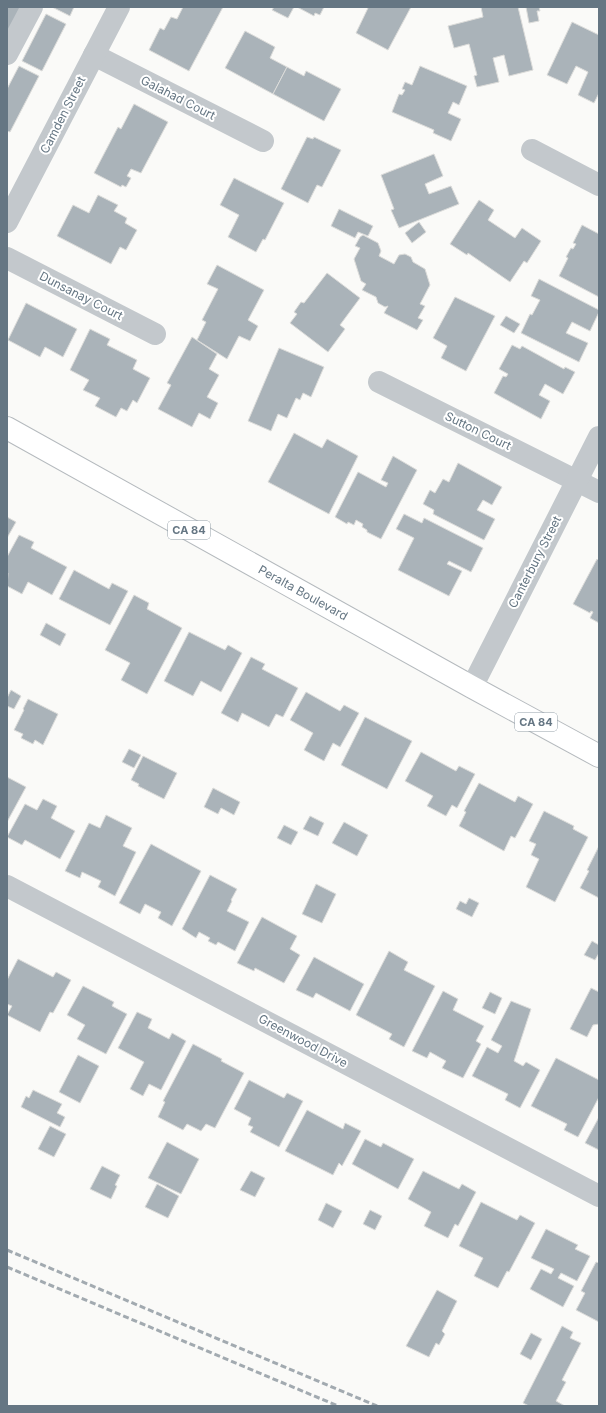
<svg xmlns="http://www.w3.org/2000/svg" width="606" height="1413" viewBox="0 0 606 1413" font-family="Inter,sans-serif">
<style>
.building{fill:#aab3b9;stroke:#dcdcda}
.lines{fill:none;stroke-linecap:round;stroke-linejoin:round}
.major-casing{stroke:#b5babe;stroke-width:24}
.minor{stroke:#c3c8cc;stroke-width:22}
.major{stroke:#fff;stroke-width:22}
.rail{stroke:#a2aab0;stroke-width:3;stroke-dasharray:6 3;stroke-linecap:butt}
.labels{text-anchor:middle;stroke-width:4;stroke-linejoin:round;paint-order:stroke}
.shield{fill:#fff;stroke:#939fa8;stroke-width:1}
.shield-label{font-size:11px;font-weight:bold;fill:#657683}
.street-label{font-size:12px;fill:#657683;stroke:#fff}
</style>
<rect width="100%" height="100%" fill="#fafaf8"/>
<g class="building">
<polygon points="7,7 27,7 7,32"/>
<polygon points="52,7 74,7 70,16"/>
<polygon points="183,7 223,7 189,71 149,50 160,28 164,30 171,17 177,19"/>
<polygon points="274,7 294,7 288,18 272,10"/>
<polygon points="297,7 324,7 320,15 315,13 314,16"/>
<polygon points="367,7 411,7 388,50 356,33 368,8"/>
<polygon points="481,7 518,7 533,70 509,76 504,55 493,58 499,82 477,87 474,76 477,75 469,44 454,48 448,26 483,17"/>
<polygon points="526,7 539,7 540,11 537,11 539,21 529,23"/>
<polygon points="46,14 66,24 42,71 22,61"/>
<polygon points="572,22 599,35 599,93 594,103 578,95 588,72 576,66 567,84 547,75"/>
<polygon points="245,31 275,47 270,58 287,67 273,94 225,68"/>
<polygon points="19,66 39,76 10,132 7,131 7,89"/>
<polygon points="420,66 467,86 459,105 453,102 448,113 461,119 451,141 433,133 434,130 392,112 399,94 402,95 405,90 402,89 405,82 412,85"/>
<polygon points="287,67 304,76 306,71 341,89 324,121 273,94"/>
<polygon points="134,104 168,122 141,173 131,169 127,176 131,178 126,187 122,185 121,187 94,173 118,127 121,129"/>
<polygon points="307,137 313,139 314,137 341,150 322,187 317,185 308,203 281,189"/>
<polygon points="434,154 443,176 425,184 429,194 451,186 459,204 399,228 391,210 394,209 381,175"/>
<polygon points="234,178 284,203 265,240 263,239 256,252 228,237 239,215 220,205"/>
<polygon points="98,195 118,205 114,211 127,218 125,223 137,230 126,250 120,247 111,264 57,236 73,205 89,213"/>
<polygon points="479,200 494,210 488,220 515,238 522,228 541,241 527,263 524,261 510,282 468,253 467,255 450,244"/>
<polygon points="339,209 373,226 368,236 358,232 355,238 331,226"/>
<polygon points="419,222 426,232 412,243 405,233"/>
<polygon points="582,225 599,234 599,297 559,276 568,258 566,257 571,248 573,249 576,244 573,243"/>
<polygon points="363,235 378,243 381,251 379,256 394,264 399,255 405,254 411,257 413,262 425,269 430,285 420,304 425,306 418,318 423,320 417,330 384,313 388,306 385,307 378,303 376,297 362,290 366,284 361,281 354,259 360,248 355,246 360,237"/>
<polygon points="217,265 264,290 248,320 258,326 250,341 239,336 227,359 197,340 206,322 202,320 218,289 207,284"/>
<polygon points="327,273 360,298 340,325 345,329 328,352 290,323 297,314 294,312 301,302 304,303"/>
<polygon points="539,279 599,310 599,312 590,331 572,322 566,333 588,343 579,362 521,333 530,314 532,315 540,300 531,296"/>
<polygon points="455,297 495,316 466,371 441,358 447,346 433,338"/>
<polygon points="26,303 77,329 63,357 45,347 40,357 8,340"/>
<polygon points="506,316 520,324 514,333 500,325"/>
<polygon points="90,329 110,339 107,345 137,360 133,369 150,378 137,403 133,400 127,411 121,408 116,417 95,406 100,398 83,390 89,380 70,370"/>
<polygon points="192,337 217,354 209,369 219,375 207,397 218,403 210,419 199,413 192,427 158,409 171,385 167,383"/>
<polygon points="512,345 520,349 522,346 564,369 565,367 575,372 563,394 545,384 539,395 550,401 541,419 494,393 503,376 506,377 508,374 499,369"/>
<polygon points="279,348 324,367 311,397 303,393 300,400 296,398 287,418 278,414 271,431 248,421"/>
<polygon points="294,433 322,448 327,439 358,456 329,514 268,482"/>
<polygon points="393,456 417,470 381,539 367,532 367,530 362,527 363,524 356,520 354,525 348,522 347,524 335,517 358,472 386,487 388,483 381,480"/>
<polygon points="458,463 502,487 492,505 483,500 477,510 495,519 484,540 433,514 434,510 423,504 430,490 435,493 443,479 449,482"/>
<polygon points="404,514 422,523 424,518 483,548 471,572 449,561 447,564 462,571 449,596 398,570 414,538 396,529"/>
<polygon points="7,517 16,522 7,538"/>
<polygon points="19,535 34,542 31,548 67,567 52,595 28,582 22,594 7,586 8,573 7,572 7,557"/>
<polygon points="597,559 599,561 599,623 590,618 593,612 591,611 590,613 573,604"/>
<polygon points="74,570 109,589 112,583 128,591 110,625 59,599"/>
<polygon points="134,595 149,603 147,609 182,628 147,694 121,680 130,663 105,650"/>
<polygon points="46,623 66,634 60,646 40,635"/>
<polygon points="189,632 225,650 228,645 242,653 221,692 201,681 193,696 164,681"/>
<polygon points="251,657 265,664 262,669 298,688 283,717 276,714 269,727 242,713 238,722 221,713"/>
<polygon points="11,690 21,696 14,709 7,706 7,698"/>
<polygon points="306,692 340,711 344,705 359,713 340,747 333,743 324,761 304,750 313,733 290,720"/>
<polygon points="28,699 58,714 43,745 35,740 33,744 21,738 23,734 14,730 24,710 23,709"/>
<polygon points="365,717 412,741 387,789 341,765"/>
<polygon points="129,749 141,755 134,768 122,762"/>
<polygon points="421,752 456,771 459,766 475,774 457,808 452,805 446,816 427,806 433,796 405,781"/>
<polygon points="143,756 177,773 164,799 138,786 139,784 131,780"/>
<polygon points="7,777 26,787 7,822"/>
<polygon points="479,783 515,802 518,796 533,804 515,838 511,836 504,851 459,826 466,812 464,811"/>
<polygon points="213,788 240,802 234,815 221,808 218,814 204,807"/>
<polygon points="43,799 57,806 51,818 75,831 60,859 25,840 22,845 7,837 25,804 37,810"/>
<polygon points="544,811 574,826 573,829 588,837 555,902 526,887 539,859 531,855 536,844 529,841"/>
<polygon points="106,815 132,828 123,846 136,852 115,896 98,887 101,881 82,872 80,878 65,871 89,823 100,828"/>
<polygon points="310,816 324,823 318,836 303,829"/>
<polygon points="344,822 368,835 357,856 332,843"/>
<polygon points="284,825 298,832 291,845 277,838"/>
<polygon points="151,844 201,871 172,926 158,918 161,912 145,904 140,914 119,903"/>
<polygon points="599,846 599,898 580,888 589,871 587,870"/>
<polygon points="210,875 237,889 231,900 232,901 227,911 249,922 235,951 218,942 216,945 208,941 210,938 199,932 196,938 182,929"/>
<polygon points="316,884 336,894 322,923 302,914"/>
<polygon points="469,898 479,903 472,917 456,909 460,901 466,904"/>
<polygon points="262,917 297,936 290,949 300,955 284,983 255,968 254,971 237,963"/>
<polygon points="592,941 599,945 599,953 595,960 584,955"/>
<polygon points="389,951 408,962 404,970 435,986 404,1047 389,1039 392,1034 356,1015"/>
<polygon points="314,957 364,984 350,1011 316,993 313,998 296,990"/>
<polygon points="18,959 53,977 56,972 71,980 53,1013 50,1012 40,1032 7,1015 12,1006 7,1004 7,980"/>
<polygon points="83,986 114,1002 112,1006 127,1014 106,1054 77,1039 85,1025 67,1015"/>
<polygon points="591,988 599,992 599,1024 593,1025 587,1037 570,1029"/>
<polygon points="443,991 458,999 453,1010 484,1026 476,1041 481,1044 463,1078 442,1068 446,1061 430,1052 427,1058 412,1051"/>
<polygon points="490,992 502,998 495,1014 482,1008"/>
<polygon points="511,1001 531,1009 514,1061 523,1066 526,1062 540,1070 520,1108 505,1100 508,1094 472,1076 487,1047 498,1053 502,1046 491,1040"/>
<polygon points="137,1012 152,1019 148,1028 169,1039 172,1033 186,1041 161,1090 149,1084 143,1096 130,1089 144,1062 118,1048"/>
<polygon points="193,1044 222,1059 221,1061 244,1073 215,1128 206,1124 201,1131 187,1124 183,1130 158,1117 165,1102 163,1101"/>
<polygon points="78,1055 99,1066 80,1103 59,1092"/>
<polygon points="556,1058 599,1080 599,1097 578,1137 564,1130 567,1124 531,1106"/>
<polygon points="249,1080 284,1098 287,1093 303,1101 279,1147 250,1132 253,1127 248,1125 251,1118 234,1109"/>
<polygon points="33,1090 62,1104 57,1113 65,1117 60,1127 21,1107 26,1096 29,1098"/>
<polygon points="307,1110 343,1129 345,1123 361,1131 342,1166 339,1163 333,1175 285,1151"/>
<polygon points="599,1117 599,1150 585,1143"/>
<polygon points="50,1126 66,1134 54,1157 38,1149"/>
<polygon points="365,1139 381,1147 383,1143 414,1159 398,1189 352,1164"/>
<polygon points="167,1142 199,1159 181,1194 148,1178"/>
<polygon points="102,1166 120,1175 115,1185 117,1186 111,1199 90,1189"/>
<polygon points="251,1171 265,1178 255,1197 240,1190"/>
<polygon points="423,1171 459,1189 462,1184 476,1192 458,1226 455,1224 448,1238 424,1226 431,1212 408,1199"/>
<polygon points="157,1184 179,1196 168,1218 145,1207"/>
<polygon points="481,1202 517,1220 520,1215 535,1223 509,1272 507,1271 498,1288 474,1276 483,1258 459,1246"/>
<polygon points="326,1203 342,1211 333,1228 318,1220"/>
<polygon points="370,1210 382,1216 375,1230 363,1224"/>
<polygon points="546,1229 578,1245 575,1249 590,1256 577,1281 561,1273 558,1278 574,1286 563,1307 530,1289 541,1269 551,1274 554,1269 531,1258"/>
<polygon points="596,1262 599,1263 599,1322 576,1310 585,1293 581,1291"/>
<polygon points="437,1290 457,1301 442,1331 445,1334 439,1345 436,1343 429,1357 406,1346"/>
<polygon points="562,1326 573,1332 570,1338 581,1343 562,1380 566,1382 556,1401 565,1406 529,1406 523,1403"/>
<polygon points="531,1333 542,1339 531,1360 520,1354"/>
</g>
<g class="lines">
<defs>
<polyline id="major" points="7,428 472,687 599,756"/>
</defs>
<use href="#major" class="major-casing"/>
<g class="minor">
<polyline points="7,54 32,7"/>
<polyline points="94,55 263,141"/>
<polyline points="532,150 599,185"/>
<polyline points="7,222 119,7"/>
<polyline points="7,258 155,334"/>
<polyline points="379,382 599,492"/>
<polyline points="472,687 599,437"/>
<polyline points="7,886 599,1196"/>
</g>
<use href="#major" class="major"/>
<g class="rail">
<polyline points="7,1250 377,1406"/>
<polyline points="7,1267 338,1406"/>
</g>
</g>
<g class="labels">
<g class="shield">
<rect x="168" y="521" width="42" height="18" rx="3"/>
<rect x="515" y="713" width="42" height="18" rx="3"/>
</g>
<g class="shield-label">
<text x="189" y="534">CA 84</text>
<text x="536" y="726">CA 84</text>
</g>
<g class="street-label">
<text transform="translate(178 98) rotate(27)" y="4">Galahad Court</text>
<text transform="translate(63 115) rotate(-63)" y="4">Camden Street</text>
<text transform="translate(81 296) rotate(27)" y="4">Dunsanay Court</text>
<text transform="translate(478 431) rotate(26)" y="4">Sutton Court</text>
<text transform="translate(535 562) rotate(-63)" y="4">Canterbury Street</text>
<text transform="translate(303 593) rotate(29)" y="4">Peralta Boulevard</text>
<text transform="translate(303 1041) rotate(28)" y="4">Greenwood Drive</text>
</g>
</g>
<rect width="606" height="1413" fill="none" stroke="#657683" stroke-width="16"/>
</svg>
